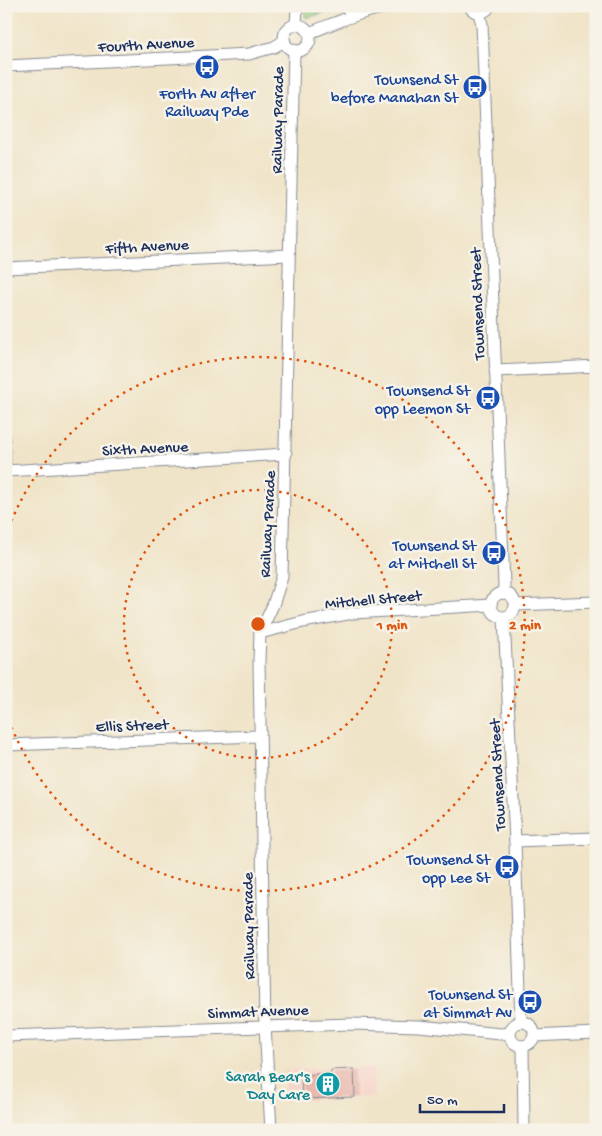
<svg xmlns="http://www.w3.org/2000/svg" width="602" height="1136" viewBox="0 0 602 1136" font-family="'Gochi Hand',sans-serif">
<style>
.built{fill:#f7d1c7}
.green{fill:#91c87b;stroke:#567c6c}
.building{fill:#e4aaa2}
.lines{fill:none;stroke-linecap:round;stroke-linejoin:round}
.service-casing{stroke:#868a93;stroke-width:8}
.minor-casing{stroke:#868a93;stroke-width:13}
.service{stroke:#fff;stroke-width:5.5}
.minor{stroke:#fff;stroke-width:11}
.ring{fill:none;stroke:#de5710;stroke-width:2.5;stroke-dasharray:2.5 5}
.labels{text-anchor:middle;stroke-width:5;stroke-linejoin:round;paint-order:stroke}
.street-label{font-size:16px;fill:#1b2f5e;stroke:#f7f3e8}
.transit-label{font-size:16px;fill:#164399;stroke:#f7f3e8;text-anchor:end}
.culture-label{font-size:16px;fill:#0d838f;stroke:#f7f3e8;text-anchor:end}
.centre{fill:#de5710;stroke:#f7f3e8;stroke-width:2.5}
.ring-label{font-size:15px;text-anchor:middle;font-weight:bold;fill:#de5710;stroke:#f7f3e8;stroke-width:5;stroke-linejoin:round;paint-order:stroke}
</style>
<rect width="100%" height="100%" fill="#f7f3e8"/>
<filter id="ink" filterUnits="userSpaceOnUse"><feTurbulence type="fractalNoise" baseFrequency=".02" numOctaves="2"/><feDisplacementMap in="SourceGraphic" scale="10" xChannelSelector="R" yChannelSelector="G"/><feConvolveMatrix kernelMatrix="1 2 1 2 8 2 1 2 1" color-interpolation-filters="sRGB"/></filter>
<filter id="wash" filterUnits="userSpaceOnUse"><feTurbulence type="fractalNoise" baseFrequency=".0096" numOctaves="4" result="noise"/><feDisplacementMap in="SourceGraphic" scale="20" xChannelSelector="R" yChannelSelector="G"/><feGaussianBlur stdDeviation="1.12" result="paint"/><feColorMatrix in="noise" values="0 0 0 0 0 0 0 0 0 0 0 0 0 0 0 0 0 1.4 0 .05"/><feComposite in="paint" operator="in"/></filter>
<g filter="url(#wash)">
<rect width="100%" height="100%" fill="#f0e4c8"/>
<polygon class="built" points="373,1067 374,1097 285,1100 284,1070"/>
<polygon class="green" points="306,6 315,9 339,8 307,18 305,17"/>
<g id="blocks">
<polygon class="building" points="354,1069 355,1097 302,1099 301,1075 331,1073 331,1070"/>
</g>
</g>
<g filter="url(#ink)">
<use href="#blocks" fill-opacity="0" stroke="#868a93" stroke-width="1"/>
<g class="lines">
<defs>
<polyline id="service" points="6,422 8,471"/>
<g id="minor">
<polyline points="343,6 356,15"/>
<path d="M469 6C475 15 484 15 490 6"/>
<polyline points="479,13 482,24 504,585 503,593"/>
<polyline points="296,25 297,6"/>
<circle cx="297" cy="38" r="13"/>
<path d="M309 33C338 22 367 8 399 6"/>
<polyline points="6,66 249,54 274,47 284,41"/>
<polyline points="6,268 289,255"/>
<polyline points="495,371 596,366"/>
<polyline points="6,471 286,454"/>
<circle cx="503" cy="605" r="12"/>
<polyline points="516,605 596,602"/>
<polyline points="504,618 515,841 521,1022"/>
<polyline points="260,633 303,622 353,613 491,605"/>
<polyline points="6,745 259,736"/>
<polyline points="515,841 596,838"/>
<circle cx="522" cy="1034" r="12"/>
<polyline points="6,1036 351,1024 419,1026 501,1034 510,1033"/>
<polyline points="534,1036 596,1033"/>
<polyline points="523,1046 524,1130"/>
<polyline points="271,1130 265,1026 259,661 260,633 273,605 282,577 294,50"/>
</g>
</defs>
<use href="#service" class="service-casing"/>
<use href="#minor" class="minor-casing"/>
<use href="#service" class="service"/>
<use href="#minor" class="minor"/>
</g>
</g>
<g class="ring">
<circle cx="258" cy="624" r="134"/>
<path d="M6 535A267 267 0 1 1 6 713"/>
</g>
<defs>
<symbol id="bus-disc" viewBox="-11 -11 22 22"><circle r="9.5" fill="#1a4fb4" stroke="#f7f3e8"/><path d="M-5-6H5V4H4V6H2V4H-2V6H-4V4H-5ZM-3.5-4V0h7V-4ZM-3.5 1.2v1.5H-2V1.2ZM2 1.2v1.5H3.5V1.2Z" fill="#fff"/></symbol>
<symbol id="building-disc" viewBox="-11 -11 22 22"><circle r="9.5" fill="#0f9aa8" stroke="#f7f3e8"/><path d="M-4-6H4V6H1V3H-1V6H-4ZM-2.5-4.3h1.7v1.8h-1.7ZM.8-4.3h1.7v1.8H.8ZM-2.5-1h1.7V.8h-1.7ZM.8-1h1.7V.8H.8Z" fill="#fff"/></symbol>
</defs>
<g fill-rule="evenodd">
<use href="#bus-disc" x="193" y="53" width="28" height="28"/>
<use href="#bus-disc" x="461" y="73" width="28" height="28"/>
<use href="#bus-disc" x="474" y="384" width="28" height="28"/>
<use href="#bus-disc" x="480" y="539" width="28" height="28"/>
<use href="#bus-disc" x="493" y="853" width="28" height="28"/>
<use href="#bus-disc" x="516" y="988" width="28" height="28"/>
<use href="#building-disc" x="314" y="1070" width="28" height="28"/>
</g>
<g class="labels">
<g class="street-label">
<text transform="translate(146 43) rotate(-3)" y="6">Fourth Avenue</text>
<text transform="translate(276 120) rotate(-89)" y="6">Railway Parade</text>
<text transform="translate(147 245) rotate(-3)" y="6">Fifth Avenue</text>
<text transform="translate(476 304) rotate(-92)" y="6">Townsend Street</text>
<text transform="translate(145 447) rotate(-3)" y="6">Sixth Avenue</text>
<text transform="translate(266 524) rotate(-87)" y="6">Railway Parade</text>
<text transform="translate(373 598) rotate(-5)" y="6">Mitchell Street</text>
<text transform="translate(132 724) rotate(-2)" y="6">Ellis Street</text>
<text transform="translate(496 775) rotate(-93)" y="6">Townsend Street</text>
<text transform="translate(247 926) rotate(-91)" y="6">Railway Parade</text>
<text transform="translate(258 1010) rotate(-2)" y="6">Simmat Avenue</text>
</g>
<g class="transit-label">
<text x="458" y="84">Townsend St<tspan x="458" dy="18">before Manahan St</tspan></text>
<text x="207" y="98" text-anchor="middle">Forth Av after<tspan x="207" dy="18">Railway Pde</tspan></text>
<text x="470" y="395">Townsend St<tspan x="470" dy="18">opp Leemon St</tspan></text>
<text x="476" y="550">Townsend St<tspan x="476" dy="18">at Mitchell St</tspan></text>
<text x="490" y="864">Townsend St<tspan x="490" dy="18">opp Lee St</tspan></text>
<text x="512" y="999">Townsend St<tspan x="512" dy="18">at Simmat Av</tspan></text>
</g>
<g class="culture-label">
<text x="310" y="1081">Sarah Bear's<tspan x="310" dy="18">Day Care</tspan></text>
</g>
</g>
<circle cx="258" cy="624" r="8" class="centre"/>
<g class="ring-label">
<text x="392" y="629">1 min</text>
<text x="525" y="629">2 min</text>
</g>
<rect width="602" height="1136" fill="none" stroke="#f7f3e8" stroke-width="25"/>
<path d="M420 1104v8h84v-8" fill="none" stroke="#1b2f5e" stroke-width="2.5"/>
<text x="427" y="1104" font-size="15" fill="#1b2f5e" stroke="#f7f3e8" stroke-width="4" paint-order="stroke">50 m</text>
</svg>
